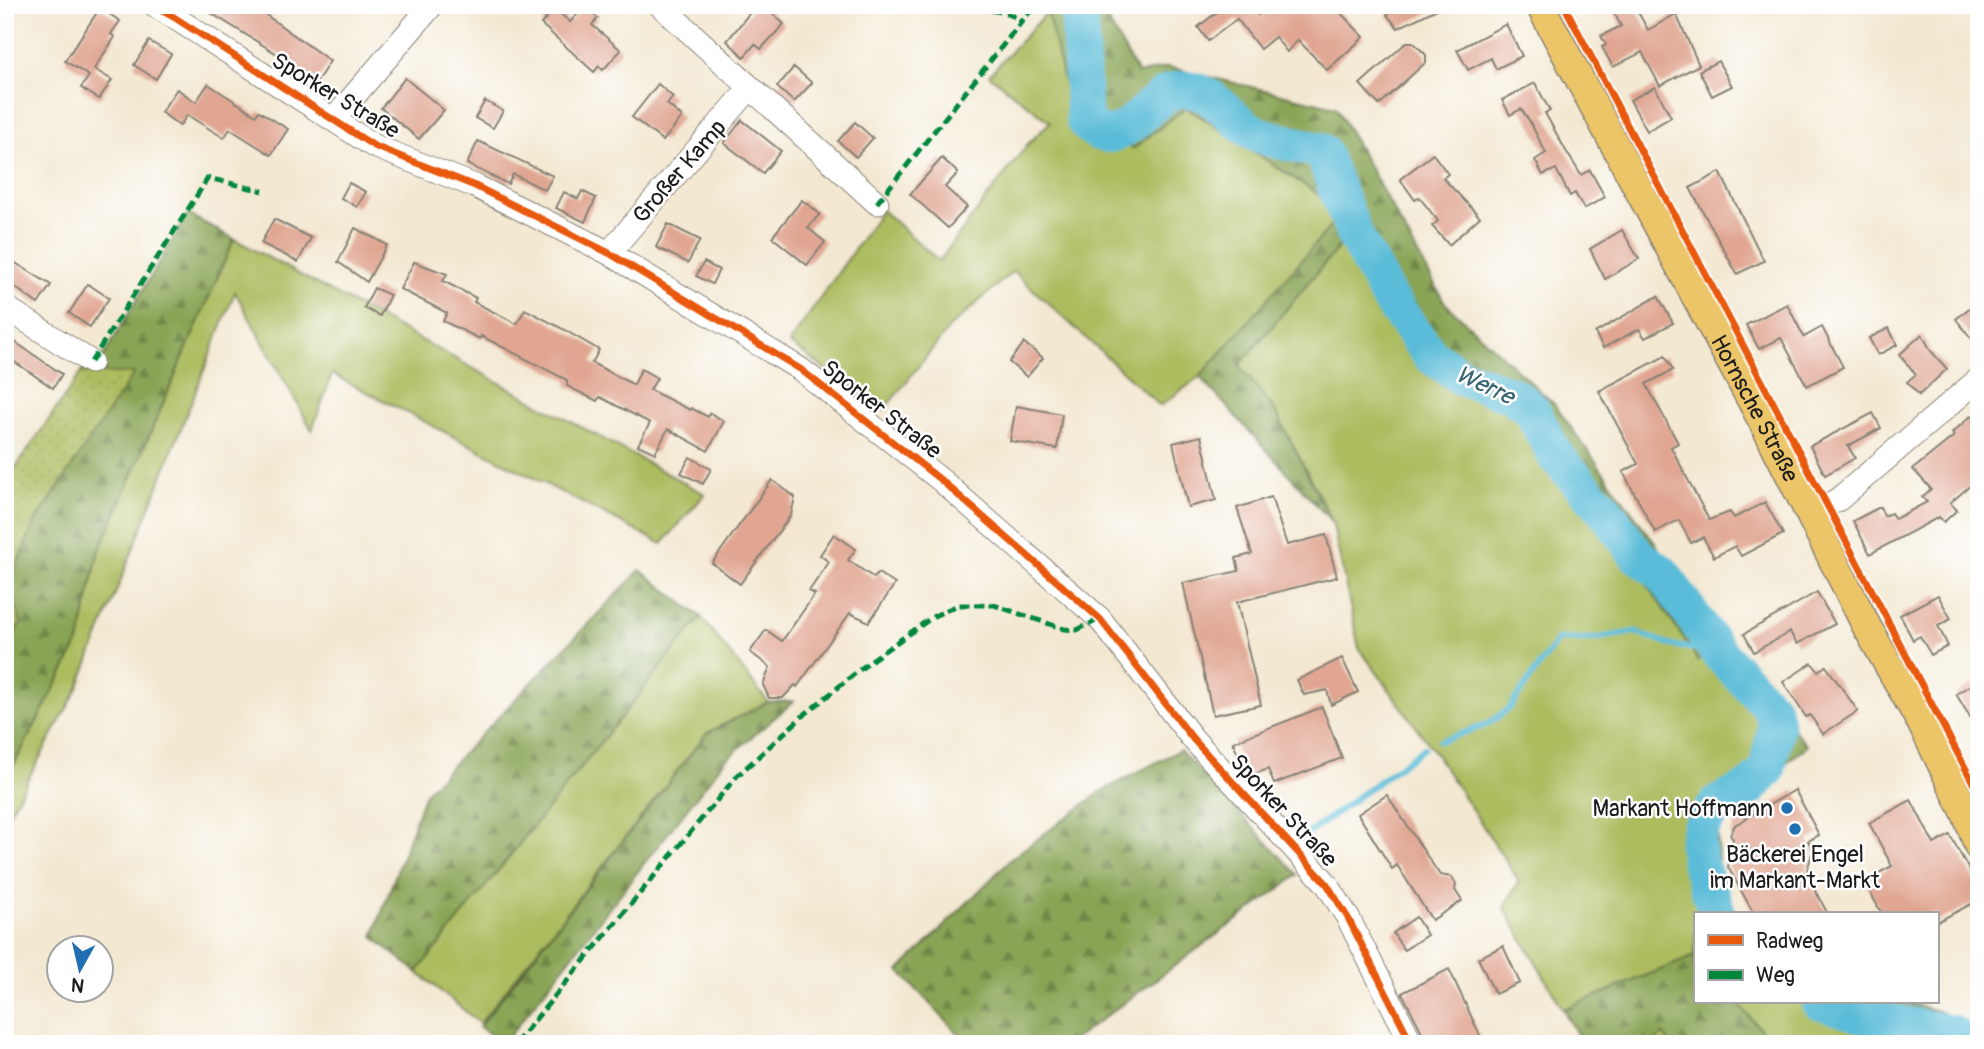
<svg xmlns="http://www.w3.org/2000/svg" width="1984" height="1049" viewBox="0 0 1984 1049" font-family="Pangolin,sans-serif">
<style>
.grass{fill:#acbc5e;stroke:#646c3d;stroke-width:2}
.forest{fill:url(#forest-firs);stroke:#526038;stroke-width:2}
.park{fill:url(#park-dots);stroke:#646c3d;stroke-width:2}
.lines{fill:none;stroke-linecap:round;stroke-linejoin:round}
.stream{stroke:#5abcd8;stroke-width:6}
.river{stroke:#5abcd8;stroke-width:37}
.building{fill:#e0a692}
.minor-casing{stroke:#888276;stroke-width:25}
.major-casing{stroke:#888276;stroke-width:31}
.minor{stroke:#fff;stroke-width:23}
.major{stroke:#edc569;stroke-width:28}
.quiet{stroke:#00873e;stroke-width:5;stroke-dasharray:10 5;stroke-linecap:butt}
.cycleway-casing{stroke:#fff;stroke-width:11}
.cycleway{stroke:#e8590c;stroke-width:7}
.poi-dot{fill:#1f6fb2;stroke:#fff;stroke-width:2.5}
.labels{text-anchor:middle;stroke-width:5;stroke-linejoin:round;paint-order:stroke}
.street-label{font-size:23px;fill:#1c1c1c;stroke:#fff}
.poi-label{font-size:23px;fill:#1c1c1c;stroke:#fff;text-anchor:end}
.water-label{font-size:24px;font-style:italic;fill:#386471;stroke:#fff}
</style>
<defs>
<pattern id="forest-firs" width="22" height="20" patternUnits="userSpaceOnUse" patternTransform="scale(1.75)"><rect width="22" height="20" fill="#89a455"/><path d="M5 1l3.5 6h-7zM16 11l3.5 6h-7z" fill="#6f8546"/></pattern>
<pattern id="park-dots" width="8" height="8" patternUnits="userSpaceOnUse" patternTransform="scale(1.75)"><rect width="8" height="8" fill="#acbc5e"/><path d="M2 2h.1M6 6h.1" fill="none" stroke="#93a151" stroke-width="1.8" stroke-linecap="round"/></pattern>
</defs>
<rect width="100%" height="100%" fill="#fff"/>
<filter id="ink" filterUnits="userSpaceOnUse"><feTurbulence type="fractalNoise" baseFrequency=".0143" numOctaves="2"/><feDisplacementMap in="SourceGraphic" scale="14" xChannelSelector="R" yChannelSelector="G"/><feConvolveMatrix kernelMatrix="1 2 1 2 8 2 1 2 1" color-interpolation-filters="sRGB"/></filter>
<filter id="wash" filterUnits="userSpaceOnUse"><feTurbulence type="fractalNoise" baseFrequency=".00686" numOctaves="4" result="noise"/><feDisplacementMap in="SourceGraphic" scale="28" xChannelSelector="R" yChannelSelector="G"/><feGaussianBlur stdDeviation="1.57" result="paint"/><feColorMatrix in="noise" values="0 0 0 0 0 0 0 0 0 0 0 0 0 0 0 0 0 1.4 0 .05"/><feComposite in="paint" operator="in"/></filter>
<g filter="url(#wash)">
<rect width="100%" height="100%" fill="#f3e8d1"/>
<g class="grass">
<polygon points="1047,12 1078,132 1134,148 1186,107 1344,211 1200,377 1160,406 1013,271 950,327 883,411 789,343 882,210 939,261 1027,145 1050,122 989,75"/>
<polygon points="1354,228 1439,348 1532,413 1698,659 1729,646 1776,706 1748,769 1708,795 1688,842 1708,914 1695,914 1695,1002 1822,1002 1917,1029 1946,1044 1583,1044 1504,907 1519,881 1433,750 1359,648 1332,521 1275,410 1239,366"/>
<polygon points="234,239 705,494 662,544 332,374 312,430 235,292 78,688 5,821 5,782 79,642 98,554"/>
<polygon points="701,617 768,702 707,733 480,1023 417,972"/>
</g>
<g class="forest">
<polygon points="1055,5 1099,5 1138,74 1167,67 1336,107 1445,303 1554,404 1727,643 1698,660 1532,413 1440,350 1388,295 1354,228 1239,366 1275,410 1332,522 1200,377 1344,211 1186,107 1134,148 1077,132 1047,12"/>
<polygon points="188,214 234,239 98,554 79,642 5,781 5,651 21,622 9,583 34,524 133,373 81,373 83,368 95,370"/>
<polygon points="640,570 701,617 417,972 373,937 425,793"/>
<polygon points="794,701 725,760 504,1043 479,1027 707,733 768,702"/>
<polygon points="1776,706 1807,746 1758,785 1718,829 1718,889 1733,914 1708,914 1688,842 1691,814 1708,795 1748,769"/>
<polygon points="1180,750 1298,875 1068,1044 968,1044 899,971 1012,858 1102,791"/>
<polygon points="1695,956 1695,1002 1737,1002 1773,1044 1671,1044 1663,1035 1652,1044 1583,1044 1563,1009"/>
<polygon points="1822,1002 1905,1002 1938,1011 1979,1029 1979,1044 1946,1044 1917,1029"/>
</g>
<polygon class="park" points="81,373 134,373 34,524 9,582 21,622 5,651 5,483"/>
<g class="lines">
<g class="stream">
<polyline points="1440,741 1486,725 1509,709 1558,639 1586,640 1635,632 1671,645 1719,653"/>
<polyline points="1302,838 1424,748"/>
</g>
<g class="river">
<path d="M1079 5 1084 120C1116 162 1146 100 1173 91 1208 80 1229 120 1255 133 1276 142 1300 144 1322 152L1356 238 1388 297 1430 355 1462 377 1512 395 1531 409 1556 457 1605 510 1637 555 1662 573 1719 653 1772 709 1776 726 1767 770 1750 788 1717 804 1701 827 1697 843 1699 862 1718 914"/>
<polyline points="1820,1002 1884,1021 1951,1033 1967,1044"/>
</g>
</g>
<g id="blocks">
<g class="building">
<polygon points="198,5 252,5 330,61 316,83 288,65 290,62"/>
<polygon points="756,5 764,5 784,24 761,49 755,44 744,57 727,41"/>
<polygon points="1226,5 1254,5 1252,7 1258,15 1268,5 1333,5 1364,37 1327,70 1298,40 1287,52 1275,37 1260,49 1237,19 1208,41 1198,27"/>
<polygon points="1397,5 1445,5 1398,28 1387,15"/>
<polygon points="1610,5 1634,5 1648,30 1676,14 1699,65 1660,86 1642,52 1613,67 1602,47 1606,45 1601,36 1621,26"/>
<polygon points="585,6 598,18 592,25 621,50 603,70 599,66 594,72 541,24 555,9 570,22"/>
<polygon points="100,8 120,21 111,34 115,37 94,69 112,80 99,99 81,88 89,76 65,61"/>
<polygon points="1506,24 1522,56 1496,69 1491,58 1468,70 1457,50"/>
<polygon points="149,41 171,54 156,79 134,65"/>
<polygon points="1407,42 1413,42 1426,55 1426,62 1379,105 1360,84"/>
<polygon points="1718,61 1732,86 1712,96 1699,71"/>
<polygon points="794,67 812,83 794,102 777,87"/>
<polygon points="405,78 444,110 419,139 381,108"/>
<polygon points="1535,83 1550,111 1545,113 1566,151 1581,175 1590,170 1605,197 1584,209 1575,193 1570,196 1556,169 1543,175 1535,160 1546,153 1530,122 1521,109 1510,115 1502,100"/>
<polygon points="208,84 256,115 259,111 288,129 271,155 230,129 224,138 187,115 180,126 161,112 177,89 196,102"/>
<polygon points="658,84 673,97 667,104 682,117 663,141 632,117"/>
<polygon points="1655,87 1671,117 1647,131 1630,100"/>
<polygon points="485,101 503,111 493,128 475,118"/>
<polygon points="742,120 781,151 763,173 724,143"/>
<polygon points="855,122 873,138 856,157 838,141"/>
<polygon points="478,141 553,176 545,190 513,174 508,184 467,164"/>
<polygon points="1433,154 1448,174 1443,178 1480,217 1449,245 1432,226 1438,221 1419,197 1415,200 1400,179"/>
<polygon points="942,158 958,173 945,187 967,207 948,228 910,194"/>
<polygon points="1720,172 1764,261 1737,274 1690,188"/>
<polygon points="349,183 366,192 357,207 341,198"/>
<polygon points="582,191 596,198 585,222 556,208 564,192 578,199"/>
<polygon points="802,200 820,214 808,228 825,242 807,265 772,237"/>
<polygon points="274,219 311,238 298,262 261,243"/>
<polygon points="668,224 700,240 688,263 656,247"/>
<polygon points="355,228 387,245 367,282 338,262"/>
<polygon points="1622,230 1639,259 1605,279 1590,249"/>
<polygon points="14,262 51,285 38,304 5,280"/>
<polygon points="414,262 447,274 443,281 476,298 474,302 517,324 525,309 563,329 599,350 592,363 634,385 641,369 657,378 650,390 690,410 691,408 708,417 710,413 724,421 708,451 668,429 655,453 638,445 650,423 600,397 597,401 567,386 567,380 481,336 480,339 443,321 447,313 400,289"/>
<polygon points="704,262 719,270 712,284 696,276"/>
<polygon points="88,284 109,298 90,327 69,313"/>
<polygon points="374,288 390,295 380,316 364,308"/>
<polygon points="1658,296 1673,323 1645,338 1639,329 1603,348 1595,333"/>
<polygon points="1979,300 1979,348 1956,319"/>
<polygon points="1787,304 1804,337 1822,327 1843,367 1807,386 1781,338 1759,349 1746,325"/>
<polygon points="1889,328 1897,345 1878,355 1869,338"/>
<polygon points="1922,334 1931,351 1947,369 1919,395 1907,382 1916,374 1899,355"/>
<polygon points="15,342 62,374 53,388 6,356"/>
<polygon points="1024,343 1043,358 1027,377 1009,362"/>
<polygon points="1665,356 1673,370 1646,384 1678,443 1671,447 1709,520 1730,512 1734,518 1765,502 1783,534 1741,556 1735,546 1714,557 1703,537 1691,543 1679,520 1655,532 1623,472 1638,464 1599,391"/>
<polygon points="1016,406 1062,414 1057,449 1010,441"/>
<polygon points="1873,413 1881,428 1848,446 1855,458 1825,475 1810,446"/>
<polygon points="1971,416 1979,425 1979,478 1950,503 1957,510 1944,522 1939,517 1870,554 1853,521 1880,507 1884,516 1891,513 1895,519 1927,502 1922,497 1931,489 1913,469 1954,436 1952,433"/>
<polygon points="1201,436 1216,500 1188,507 1173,443"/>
<polygon points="690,457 711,469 703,484 681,473"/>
<polygon points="772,480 795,497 791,515 740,584 712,563"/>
<polygon points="1271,497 1287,545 1326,535 1337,577 1237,602 1261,705 1213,715 1183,583 1239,571 1236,558 1252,554 1237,508"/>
<polygon points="834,534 856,549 848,560 874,578 878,573 895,584 869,622 850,613 797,687 795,685 783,698 769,698 763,685 770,667 750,652 766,630 782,641 815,594 809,591 829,562 820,555"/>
<polygon points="1817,592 1835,624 1797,644 1790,632 1754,652 1744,634"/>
<polygon points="1938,595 1951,619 1938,626 1948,646 1931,655 1920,636 1913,640 1900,615"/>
<polygon points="1342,658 1358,692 1331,705 1327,690 1304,695 1297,680"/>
<polygon points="1812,663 1818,671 1826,666 1858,711 1823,734 1810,715 1806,717 1783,682"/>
<polygon points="1979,680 1979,732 1956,694"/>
<polygon points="1322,707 1342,758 1274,784 1268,769 1247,777 1233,742"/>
<polygon points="1795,790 1819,835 1808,841 1813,850 1806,874 1828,914 1754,914 1728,867 1733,839 1730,835 1735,825"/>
<polygon points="1387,795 1435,868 1440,875 1452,877 1456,884 1455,890 1462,901 1432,920 1397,865 1392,869 1358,814"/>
<polygon points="1911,800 1934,844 1950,835 1979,888 1979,900 1937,922 1937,914 1882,914 1864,881 1892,866 1869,823"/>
<polygon points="1416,917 1427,935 1404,950 1393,933"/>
<polygon points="1503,946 1520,983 1495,994 1478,958"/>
<polygon points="1449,969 1465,1003 1484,1044 1432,1044 1428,1034 1424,1036 1402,993"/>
</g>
</g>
</g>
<g filter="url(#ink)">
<use href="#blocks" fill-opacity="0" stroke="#888276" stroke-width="2"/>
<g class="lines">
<defs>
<g id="minor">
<polyline points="155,5 374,146 475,186 609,253 800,369 942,481 1100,619 1193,739 1327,884 1348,918 1412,1044"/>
<polyline points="660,5 877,203"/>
<polyline points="335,118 432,5"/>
<polyline points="609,253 749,89"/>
<polyline points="5,307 91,362"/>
<polyline points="1810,515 1839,499 1979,379"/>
</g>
<g id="major">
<path id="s1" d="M1540 5 1770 435 1867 627 1921 722 1966 813 1979 847"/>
</g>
</defs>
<use href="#minor" class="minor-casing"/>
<use href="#major" class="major-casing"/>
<use href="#minor" class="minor"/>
<use href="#major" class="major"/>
<g class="quiet">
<path d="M946 5C975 13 998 4 1023 22"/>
<polyline points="877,203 1035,5"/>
<polyline points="91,362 208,178 263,191"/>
<polyline points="515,1044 737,776 804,715 873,659 934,616 958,605 994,605 1064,629 1077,630 1100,619"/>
</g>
<defs>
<g id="cycleway">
<polyline points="155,5 374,146 475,186 609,253 800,369 942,481 1100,619 1193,739 1327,884 1348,918 1412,1044"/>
<polyline points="1564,5 1979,794"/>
</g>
</defs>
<use href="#cycleway" class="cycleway-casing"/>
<use href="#cycleway" class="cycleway"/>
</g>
</g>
<g class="poi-dot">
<circle cx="1787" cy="808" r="7"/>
<circle cx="1795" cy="829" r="7"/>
</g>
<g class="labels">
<g class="street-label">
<text transform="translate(336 95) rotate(31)" y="8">Sporker Straße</text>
<text transform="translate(679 171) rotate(-49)" y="8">Großer Kamp</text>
<text transform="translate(882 409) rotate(38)" y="8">Sporker Straße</text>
<text dy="8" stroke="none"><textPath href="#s1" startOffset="457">Hornsche Straße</textPath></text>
<text transform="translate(1284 810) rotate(47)" y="8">Sporker Straße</text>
</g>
<g class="poi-label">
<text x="1773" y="816">Markant Hoffmann</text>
<text x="1795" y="862" text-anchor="middle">Bäckerei Engel<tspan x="1795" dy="26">im Markant-Markt</tspan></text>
</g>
<g class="water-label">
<text transform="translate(1485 385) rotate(25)" y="8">Werre</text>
</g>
</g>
<rect width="1984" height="1049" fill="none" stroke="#fff" stroke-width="28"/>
<rect x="1694" y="912" width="245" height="91" fill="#ffffff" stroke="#a4a4a4" stroke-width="2"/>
<rect x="1708" y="935" width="35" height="10" fill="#e8590c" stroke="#a4a4a4" stroke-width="2"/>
<text x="1756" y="948" font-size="21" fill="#1c1c1c">Radweg</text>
<rect x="1708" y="970" width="35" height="10" fill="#00873e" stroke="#a4a4a4" stroke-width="2"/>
<text x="1756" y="982" font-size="21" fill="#1c1c1c">Weg</text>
<g transform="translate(80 969) rotate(188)"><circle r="33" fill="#ffffff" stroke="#a4a4a4" stroke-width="2"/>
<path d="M0-5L12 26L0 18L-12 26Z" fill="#1f6fb2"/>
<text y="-10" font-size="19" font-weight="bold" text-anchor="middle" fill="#1c1c1c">N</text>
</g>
</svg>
